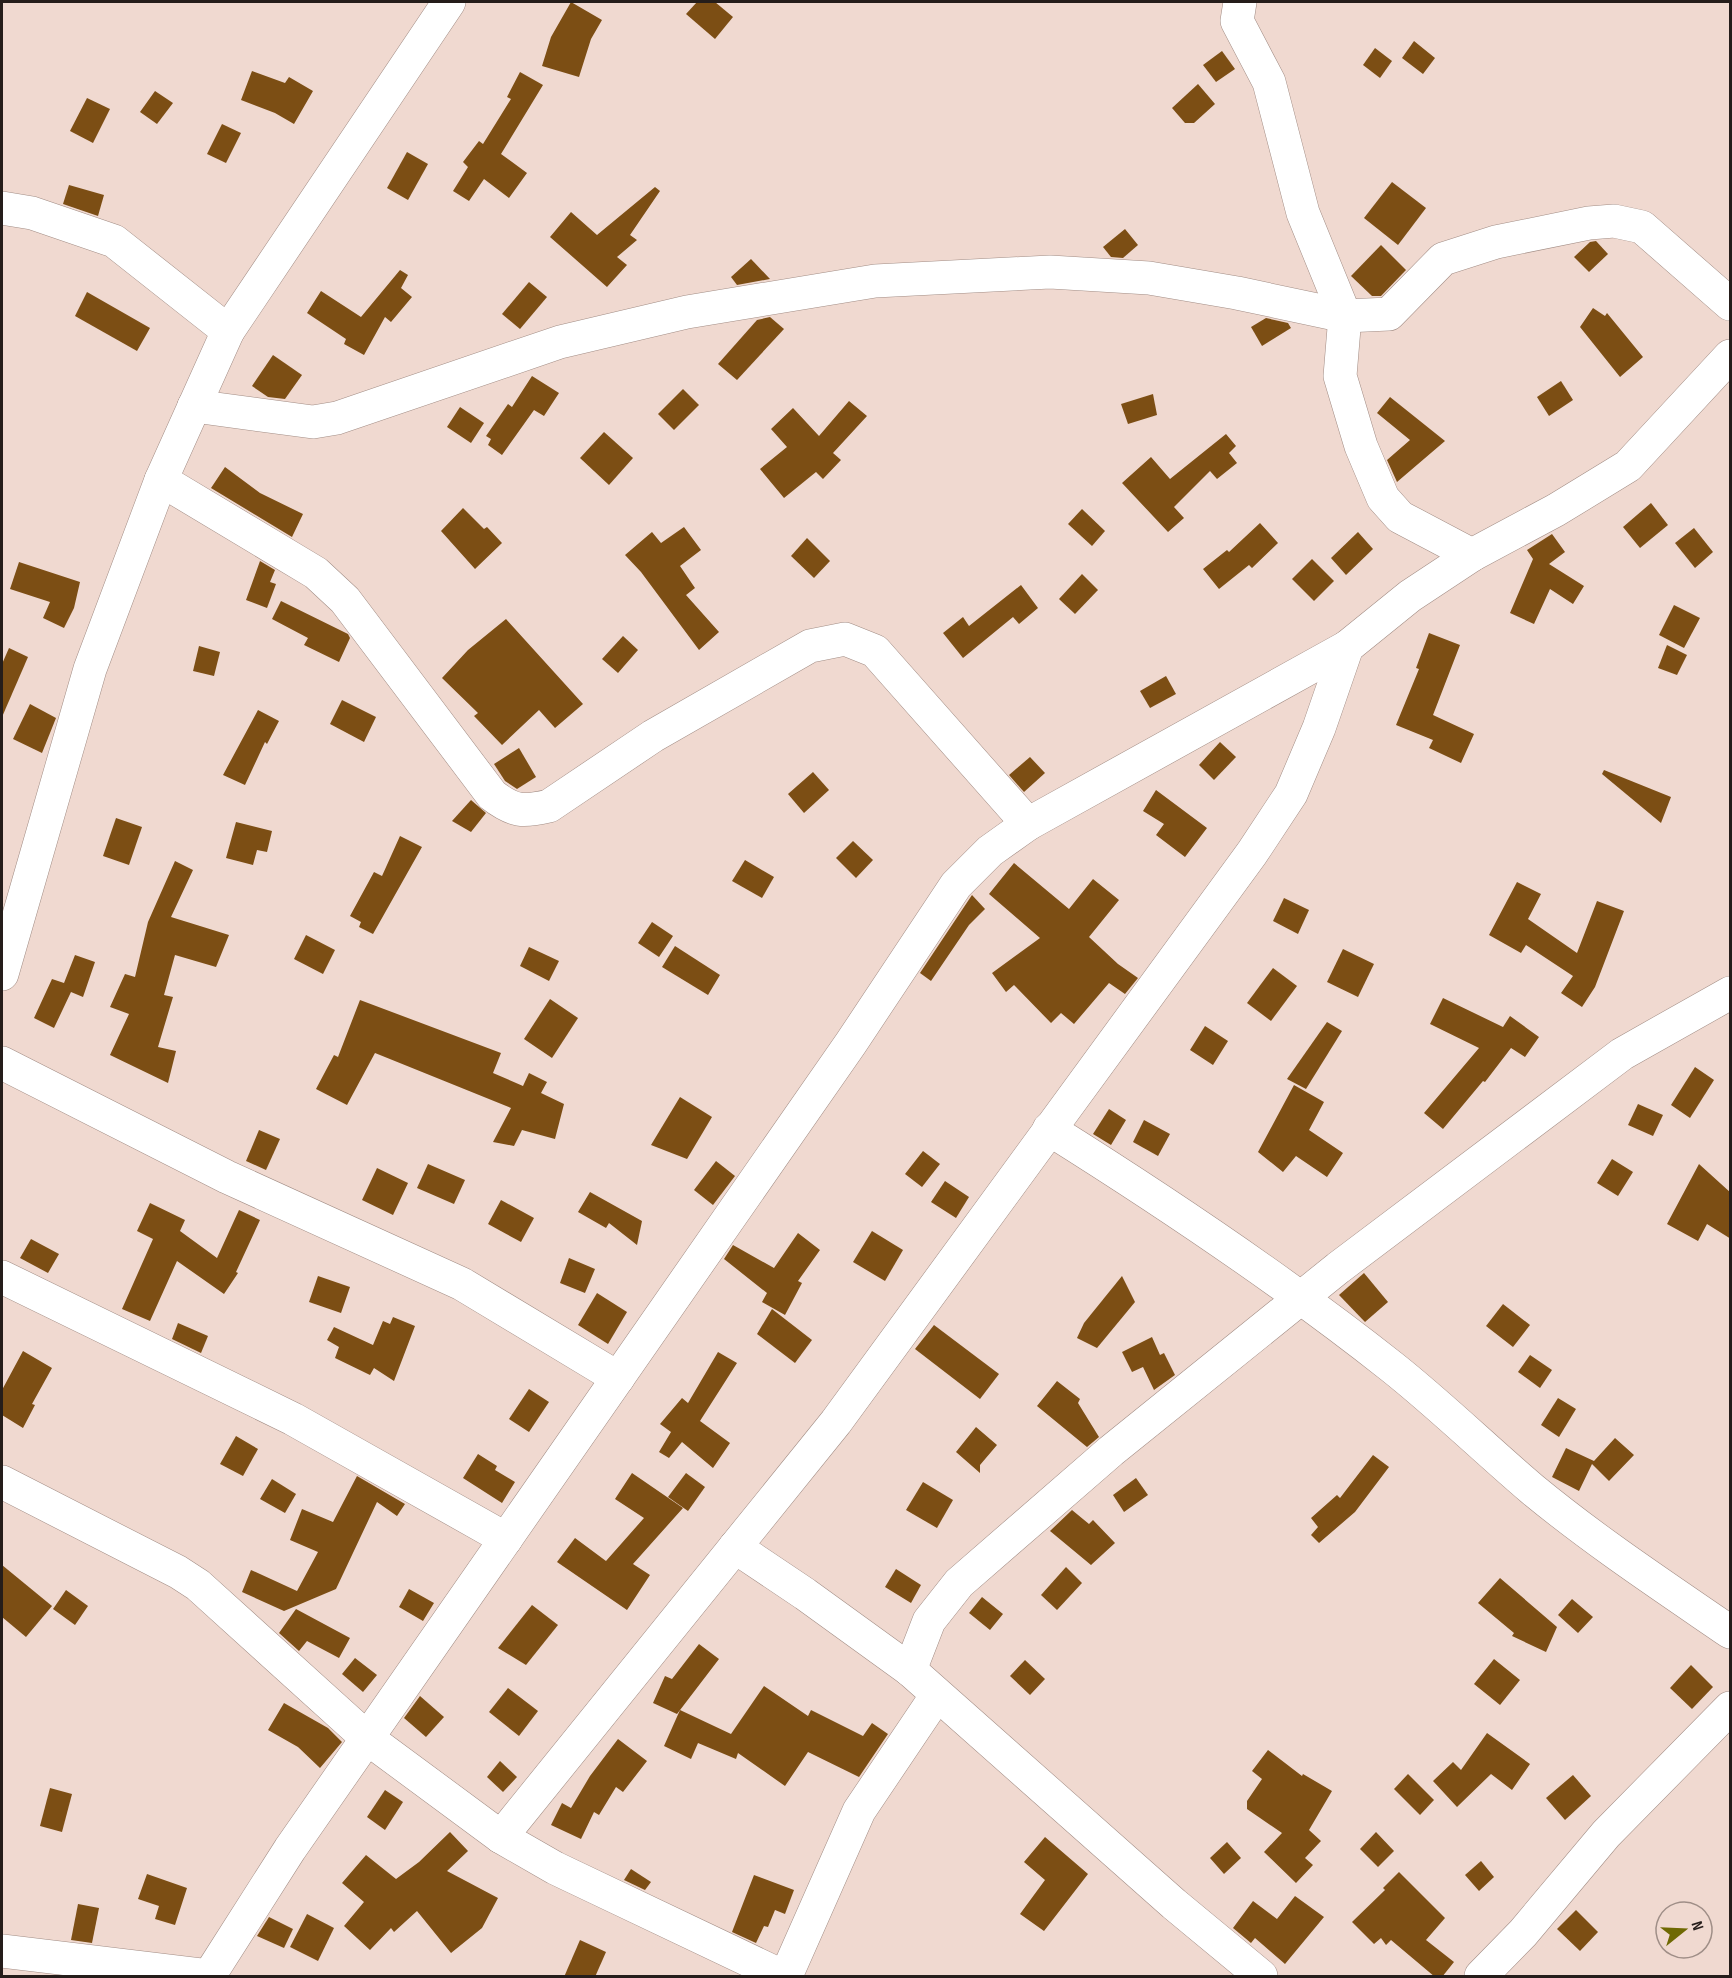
<svg xmlns="http://www.w3.org/2000/svg" width="1732" height="1978" viewBox="0 0 1732 1978" font-family="'Sofia Sans Condensed',sans-serif">
<style>
.building{fill:#7c4e14}
.lines{fill:none;stroke-linecap:round;stroke-linejoin:round}
.minor-casing{stroke:#a28d85;stroke-width:34}
.minor{stroke:#fff;stroke-width:33}
</style>
<rect width="100%" height="100%" fill="#f0d9d0"/>
<g class="building">
<polygon points="571,2 602,20 591,39 579,77 542,66 551,37"/>
<polygon points="697,2 715,2 733,17 715,39 686,14"/>
<polygon points="1414,41 1435,58 1423,74 1402,58"/>
<polygon points="1375,48 1392,61 1380,78 1363,65"/>
<polygon points="1222,51 1235,69 1216,82 1203,65"/>
<polygon points="252,71 285,83 289,77 313,91 294,124 275,113 241,100"/>
<polygon points="520,72 543,85 501,154 527,173 509,198 484,179 469,201 453,191 468,167 463,162 479,141 483,144 511,99 507,97"/>
<polygon points="1198,84 1215,104 1194,123 1185,123 1172,108"/>
<polygon points="155,91 173,103 157,124 140,112"/>
<polygon points="87,98 110,109 93,143 70,131"/>
<polygon points="222,124 241,133 226,163 207,154"/>
<polygon points="407,152 428,164 408,200 387,188"/>
<polygon points="1392,182 1426,208 1398,245 1364,218"/>
<polygon points="69,185 104,195 98,216 63,204"/>
<polygon points="655,187 660,191 630,235 637,240 617,257 627,265 607,287 550,237 571,212 597,235"/>
<polygon points="1125,229 1138,245 1123,258 1111,257 1103,247"/>
<polygon points="1596,241 1608,254 1589,272 1574,257 1590,242"/>
<polygon points="1381,245 1406,270 1381,296 1372,296 1351,276"/>
<polygon points="751,259 770,279 737,285 731,277"/>
<polygon points="400,270 408,275 401,288 412,297 391,322 385,317 364,355 344,344 346,339 307,313 321,291 361,317"/>
<polygon points="529,282 547,297 520,329 502,314"/>
<polygon points="87,292 150,328 137,351 75,316"/>
<polygon points="1593,308 1605,316 1607,313 1643,357 1620,377 1580,327"/>
<polygon points="770,317 784,329 737,380 718,364 757,320"/>
<polygon points="1266,318 1288,323 1291,328 1262,346 1251,327"/>
<polygon points="273,355 302,375 285,399 268,397 252,386"/>
<polygon points="532,376 559,393 544,416 534,410 502,455 488,445 491,439 486,436 508,404 512,407"/>
<polygon points="1561,381 1573,400 1549,416 1537,397"/>
<polygon points="683,389 699,405 674,430 658,414"/>
<polygon points="1153,394 1157,415 1128,424 1121,404"/>
<polygon points="1390,397 1445,441 1397,482 1387,460 1410,440 1377,413"/>
<polygon points="849,401 867,416 833,453 841,460 823,479 816,472 784,498 760,469 787,447 771,429 793,408 819,436"/>
<polygon points="460,407 484,423 471,443 447,427"/>
<polygon points="604,432 633,458 609,485 580,458"/>
<polygon points="1226,434 1236,446 1229,453 1237,463 1217,479 1210,471 1174,507 1184,518 1168,532 1122,483 1151,457 1170,479"/>
<polygon points="225,467 260,493 303,514 292,537 211,488"/>
<polygon points="1651,503 1668,525 1640,548 1623,527"/>
<polygon points="463,508 484,529 487,527 502,543 475,569 441,531"/>
<polygon points="1082,509 1105,531 1092,546 1068,524"/>
<polygon points="1260,523 1278,543 1252,568 1249,565 1219,589 1203,569 1227,550 1229,552"/>
<polygon points="684,527 701,550 680,566 695,588 686,595 719,632 699,650 641,572 625,555 652,532 661,543"/>
<polygon points="1694,528 1713,552 1695,568 1675,543"/>
<polygon points="1358,532 1373,549 1346,575 1331,558"/>
<polygon points="1552,534 1565,552 1549,564 1584,586 1573,604 1550,589 1534,624 1510,613 1533,559 1527,550"/>
<polygon points="807,538 830,561 814,578 791,556"/>
<polygon points="1312,559 1334,581 1314,601 1292,579"/>
<polygon points="260,561 275,570 270,582 276,584 267,608 246,600"/>
<polygon points="19,562 80,582 74,608 64,628 43,618 50,602 10,589"/>
<polygon points="1082,574 1098,590 1075,614 1059,599"/>
<polygon points="1021,585 1038,608 1019,624 1013,617 963,658 943,633 963,617 969,626"/>
<polygon points="281,601 348,634 350,638 339,662 304,645 308,638 272,619"/>
<polygon points="1674,605 1700,618 1684,648 1659,635"/>
<polygon points="506,619 583,704 555,728 539,710 502,745 474,716 478,713 442,678 468,650"/>
<polygon points="1429,633 1460,645 1433,715 1474,734 1461,763 1429,748 1433,740 1396,725 1419,669 1416,668"/>
<polygon points="623,636 638,650 618,673 602,659"/>
<polygon points="1667,645 1687,655 1677,675 1658,668"/>
<polygon points="199,646 220,652 214,676 193,671"/>
<polygon points="9,648 28,657 2,717 2,664"/>
<polygon points="1166,676 1176,694 1150,708 1140,691"/>
<polygon points="342,700 376,717 364,742 330,724"/>
<polygon points="30,704 56,718 42,753 13,739"/>
<polygon points="258,710 279,721 267,744 265,742 245,785 223,775"/>
<polygon points="1220,742 1236,757 1214,780 1199,765"/>
<polygon points="519,748 536,777 517,789 505,781 494,764"/>
<polygon points="1030,757 1045,773 1024,792 1009,775"/>
<polygon points="1604,770 1671,797 1661,823 1602,774"/>
<polygon points="813,772 829,790 804,813 788,794"/>
<polygon points="1156,790 1207,828 1185,857 1156,835 1164,824 1143,811"/>
<polygon points="471,800 486,813 471,832 452,821"/>
<polygon points="116,818 142,827 129,865 103,856"/>
<polygon points="236,822 272,831 267,852 257,850 253,865 226,858"/>
<polygon points="400,836 422,847 373,934 359,927 361,922 350,916 374,872 382,876"/>
<polygon points="853,841 873,860 856,878 836,858"/>
<polygon points="745,860 774,877 762,898 732,881"/>
<polygon points="175,861 193,870 171,917 229,935 216,967 175,955 164,995 173,997 158,1047 176,1051 168,1083 110,1055 129,1014 110,1007 125,974 135,977 148,922"/>
<polygon points="1014,863 1069,909 1093,879 1119,900 1089,937 1118,964 1138,978 1125,994 1109,983 1074,1024 1061,1013 1051,1023 1014,985 1006,992 992,973 1040,938 989,894"/>
<polygon points="1517,882 1541,894 1528,919 1577,953 1597,901 1624,911 1595,987 1582,1007 1561,993 1573,976 1526,945 1521,953 1489,935"/>
<polygon points="972,895 985,909 969,925 931,981 920,973"/>
<polygon points="1284,898 1309,910 1298,934 1273,921"/>
<polygon points="652,922 673,936 659,957 638,943"/>
<polygon points="306,935 335,950 323,974 294,959"/>
<polygon points="675,946 720,975 708,995 662,967"/>
<polygon points="529,947 559,961 549,981 520,966"/>
<polygon points="1343,949 1374,964 1358,997 1327,982"/>
<polygon points="75,955 95,962 83,997 71,992 54,1028 34,1018 52,979 64,983"/>
<polygon points="1273,968 1297,986 1271,1021 1247,1003"/>
<polygon points="1443,998 1503,1027 1510,1016 1539,1037 1525,1057 1511,1048 1485,1082 1483,1081 1443,1129 1424,1113 1479,1048 1430,1024"/>
<polygon points="550,999 578,1018 552,1058 524,1039"/>
<polygon points="360,1000 501,1053 493,1073 523,1086 529,1073 547,1082 541,1093 564,1104 555,1139 522,1130 514,1146 493,1142 511,1108 375,1053 347,1105 316,1089 334,1055 338,1057"/>
<polygon points="1327,1022 1342,1031 1306,1089 1287,1079"/>
<polygon points="1205,1026 1228,1041 1213,1065 1190,1050"/>
<polygon points="1695,1067 1714,1080 1690,1118 1671,1105"/>
<polygon points="1294,1085 1324,1102 1309,1130 1343,1153 1327,1177 1296,1156 1283,1172 1258,1152"/>
<polygon points="680,1097 712,1117 687,1159 651,1145"/>
<polygon points="1638,1104 1663,1115 1653,1136 1628,1125"/>
<polygon points="1109,1109 1126,1120 1111,1145 1093,1134"/>
<polygon points="1144,1120 1170,1134 1158,1156 1133,1142"/>
<polygon points="259,1130 280,1139 266,1170 246,1161"/>
<polygon points="923,1151 940,1164 922,1187 905,1174"/>
<polygon points="1612,1159 1633,1172 1618,1196 1597,1183"/>
<polygon points="716,1161 735,1176 713,1205 694,1190"/>
<polygon points="428,1164 465,1180 454,1204 417,1188"/>
<polygon points="1699,1164 1731,1193 1731,1239 1707,1224 1698,1241 1667,1224"/>
<polygon points="377,1168 408,1183 393,1215 362,1200"/>
<polygon points="945,1181 969,1197 956,1218 931,1202"/>
<polygon points="590,1192 642,1221 637,1245 609,1223 606,1228 578,1212"/>
<polygon points="501,1200 534,1218 521,1242 488,1224"/>
<polygon points="150,1203 185,1220 180,1231 217,1258 239,1210 260,1220 236,1272 238,1273 224,1294 177,1261 150,1321 122,1309 153,1239 137,1231"/>
<polygon points="872,1231 903,1250 885,1281 853,1262"/>
<polygon points="798,1233 820,1250 798,1281 802,1283 785,1315 762,1302 767,1293 724,1259 733,1245 774,1268"/>
<polygon points="31,1239 59,1254 48,1273 20,1258"/>
<polygon points="569,1258 595,1269 585,1293 560,1283"/>
<polygon points="1364,1273 1388,1302 1365,1322 1339,1295"/>
<polygon points="318,1276 350,1287 341,1313 309,1302"/>
<polygon points="1122,1276 1135,1302 1097,1348 1077,1338 1084,1323"/>
<polygon points="597,1293 627,1312 608,1344 578,1325"/>
<polygon points="1503,1304 1530,1325 1513,1347 1486,1326"/>
<polygon points="772,1309 812,1340 795,1363 757,1334"/>
<polygon points="393,1317 415,1326 394,1381 374,1368 370,1375 335,1358 339,1347 327,1340 334,1327 373,1345 383,1321 390,1324"/>
<polygon points="178,1323 208,1336 201,1353 172,1339"/>
<polygon points="934,1325 999,1374 980,1399 915,1349"/>
<polygon points="1152,1337 1160,1355 1164,1353 1175,1375 1154,1390 1143,1367 1132,1372 1122,1352"/>
<polygon points="23,1351 52,1368 32,1404 35,1405 23,1428 2,1415 2,1390"/>
<polygon points="718,1352 737,1363 700,1421 730,1443 713,1468 682,1442 669,1458 659,1452 671,1432 660,1424 682,1398 688,1403"/>
<polygon points="1530,1355 1552,1370 1540,1388 1518,1372"/>
<polygon points="1057,1381 1080,1399 1078,1403 1099,1437 1087,1447 1037,1406"/>
<polygon points="529,1389 549,1402 529,1432 509,1419"/>
<polygon points="1558,1398 1576,1409 1559,1437 1541,1425"/>
<polygon points="976,1427 997,1445 980,1465 980,1473 956,1452"/>
<polygon points="236,1436 258,1449 243,1476 220,1464"/>
<polygon points="1615,1438 1634,1455 1609,1481 1592,1464 1579,1491 1552,1477 1566,1448 1594,1461"/>
<polygon points="478,1454 497,1466 495,1470 515,1482 502,1503 463,1478"/>
<polygon points="1373,1455 1389,1467 1355,1512 1319,1543 1311,1535 1318,1527 1311,1518 1337,1495 1340,1498"/>
<polygon points="632,1473 683,1508 633,1564 650,1575 627,1610 557,1562 575,1538 606,1561 644,1518 615,1499"/>
<polygon points="686,1473 705,1487 688,1511 668,1497"/>
<polygon points="357,1476 405,1504 397,1516 377,1502 336,1589 284,1611 242,1592 251,1570 297,1591 318,1552 290,1540 302,1509 333,1522"/>
<polygon points="1136,1478 1148,1495 1124,1512 1113,1495"/>
<polygon points="272,1479 296,1494 285,1513 260,1499"/>
<polygon points="923,1482 953,1500 937,1528 906,1510"/>
<polygon points="1072,1510 1089,1524 1093,1520 1115,1543 1091,1565 1050,1531"/>
<polygon points="2,1565 52,1606 26,1637 2,1617"/>
<polygon points="1066,1567 1082,1583 1057,1610 1041,1595"/>
<polygon points="896,1569 921,1585 911,1603 885,1587"/>
<polygon points="1500,1578 1557,1627 1546,1652 1512,1636 1514,1633 1478,1603"/>
<polygon points="409,1589 434,1603 423,1621 399,1607"/>
<polygon points="66,1590 88,1606 75,1625 53,1609"/>
<polygon points="982,1597 1003,1614 990,1630 969,1613"/>
<polygon points="1572,1599 1593,1617 1578,1633 1558,1615"/>
<polygon points="532,1605 558,1625 526,1665 498,1648"/>
<polygon points="296,1609 350,1638 339,1658 307,1641 299,1651 279,1633"/>
<polygon points="699,1644 719,1659 677,1714 653,1703 665,1676 672,1679"/>
<polygon points="355,1658 377,1675 363,1692 342,1674"/>
<polygon points="1494,1659 1520,1680 1500,1705 1474,1684"/>
<polygon points="1025,1660 1045,1679 1030,1695 1010,1676"/>
<polygon points="1691,1665 1713,1687 1692,1709 1670,1688"/>
<polygon points="764,1686 808,1716 811,1710 863,1736 872,1723 888,1734 859,1777 808,1752 785,1786 738,1753 736,1759 698,1743 691,1759 664,1746 680,1710 731,1734"/>
<polygon points="508,1688 538,1711 519,1736 489,1712"/>
<polygon points="420,1696 444,1717 426,1737 404,1718"/>
<polygon points="284,1703 328,1728 342,1742 320,1768 298,1747 268,1730"/>
<polygon points="1487,1733 1530,1764 1512,1790 1491,1774 1457,1807 1433,1781 1453,1762 1461,1770"/>
<polygon points="618,1739 647,1761 623,1792 616,1787 599,1815 594,1812 581,1839 551,1825 562,1803 571,1808 590,1776"/>
<polygon points="1268,1750 1302,1776 1303,1774 1332,1791 1309,1830 1321,1841 1305,1858 1313,1865 1296,1883 1264,1852 1282,1833 1247,1809 1247,1801 1262,1779 1252,1771"/>
<polygon points="500,1761 517,1777 503,1792 487,1777"/>
<polygon points="1408,1774 1434,1800 1420,1815 1394,1789"/>
<polygon points="1573,1775 1591,1796 1565,1820 1546,1798"/>
<polygon points="50,1788 72,1794 62,1832 40,1826"/>
<polygon points="385,1790 403,1802 385,1830 367,1817"/>
<polygon points="450,1832 468,1851 447,1871 498,1898 482,1928 451,1953 417,1911 394,1932 391,1928 370,1950 344,1926 364,1902 342,1883 366,1855 396,1879 419,1862"/>
<polygon points="1376,1832 1394,1851 1378,1867 1360,1849"/>
<polygon points="1045,1837 1088,1874 1044,1931 1020,1914 1045,1880 1024,1862"/>
<polygon points="1227,1842 1241,1858 1224,1874 1210,1858"/>
<polygon points="1481,1861 1494,1877 1479,1891 1465,1875"/>
<polygon points="631,1869 651,1882 645,1890 624,1880"/>
<polygon points="1399,1872 1445,1918 1426,1940 1454,1962 1442,1977 1435,1977 1391,1940 1386,1945 1381,1938 1374,1944 1352,1922 1385,1890 1383,1888"/>
<polygon points="147,1874 187,1888 175,1925 155,1919 159,1906 138,1899"/>
<polygon points="754,1875 794,1890 785,1914 775,1910 768,1927 764,1926 756,1943 732,1932"/>
<polygon points="1295,1896 1324,1917 1285,1964 1255,1938 1251,1943 1233,1928 1253,1901 1277,1919"/>
<polygon points="78,1904 99,1908 92,1943 71,1940"/>
<polygon points="1576,1910 1598,1932 1580,1951 1557,1929"/>
<polygon points="307,1914 334,1928 318,1961 290,1947"/>
<polygon points="269,1917 293,1929 284,1948 257,1936"/>
<polygon points="580,1940 606,1952 595,1977 564,1977"/>
</g>
<g class="lines">
<defs>
<g id="minor">
<polyline points="1240,2 1237,21 1269,82 1303,213 1345,316 1340,376 1361,446 1383,498 1400,517 1472,555"/>
<polyline points="2,208 32,213 114,241 228,331"/>
<polyline points="194,406 313,422 337,418 560,342 687,312 875,281 1050,272 1149,278 1237,293 1345,316 1389,314 1443,259 1496,242 1589,223 1614,221 1642,227 1730,304"/>
<path d="M161 480 316 573 345 600 492 795C514 812 523 812 549 806L653 736 810 646 845 639 875 651 1028 824"/>
<polyline points="2,974 90,669 161,480 228,331 449,2"/>
<polyline points="2,1063 227,1177 462,1284 618,1378"/>
<path d="M1049 1129C1167 1203 1282 1280 1392 1367 1440 1405 1485 1449 1532 1489 1595 1541 1663 1586 1730 1632"/>
<polyline points="2,1277 293,1419 506,1539"/>
<polyline points="2,1482 178,1572 198,1585 367,1738 501,1837 555,1868 782,1976"/>
<polyline points="735,1547 805,1594 910,1670 1174,1904 1261,1976"/>
<polyline points="910,1670 929,1621 959,1583 1111,1451 1338,1268 1622,1054 1730,993"/>
<polyline points="501,1837 836,1422 1252,853 1291,794 1319,728 1347,647 1410,596 1472,555 1556,510 1628,466 1730,356"/>
<polyline points="2,1951 209,1976"/>
<polyline points="209,1976 290,1849 851,1043 956,885 990,851 1028,824 1347,647"/>
<polyline points="786,1976 859,1811 937,1695"/>
<polyline points="1481,1976 1523,1933 1606,1834 1730,1708"/>
</g>
</defs>
<use href="#minor" class="minor-casing"/>
<use href="#minor" class="minor"/>
</g>
<rect width="1732" height="1978" fill="none" stroke="#251d1a" stroke-width="6"/>
<g transform="translate(1684 1930) rotate(72)"><circle r="28" fill="#f0d9d0" stroke="#9f8e87" stroke-width="1.5"/>
<path d="M0-4.5L10 22L0 15L-10 22Z" fill="#6f6903"/>
<text y="-9" font-size="16" font-weight="bold" text-anchor="middle" fill="#251d1a">N</text>
</g>
</svg>
